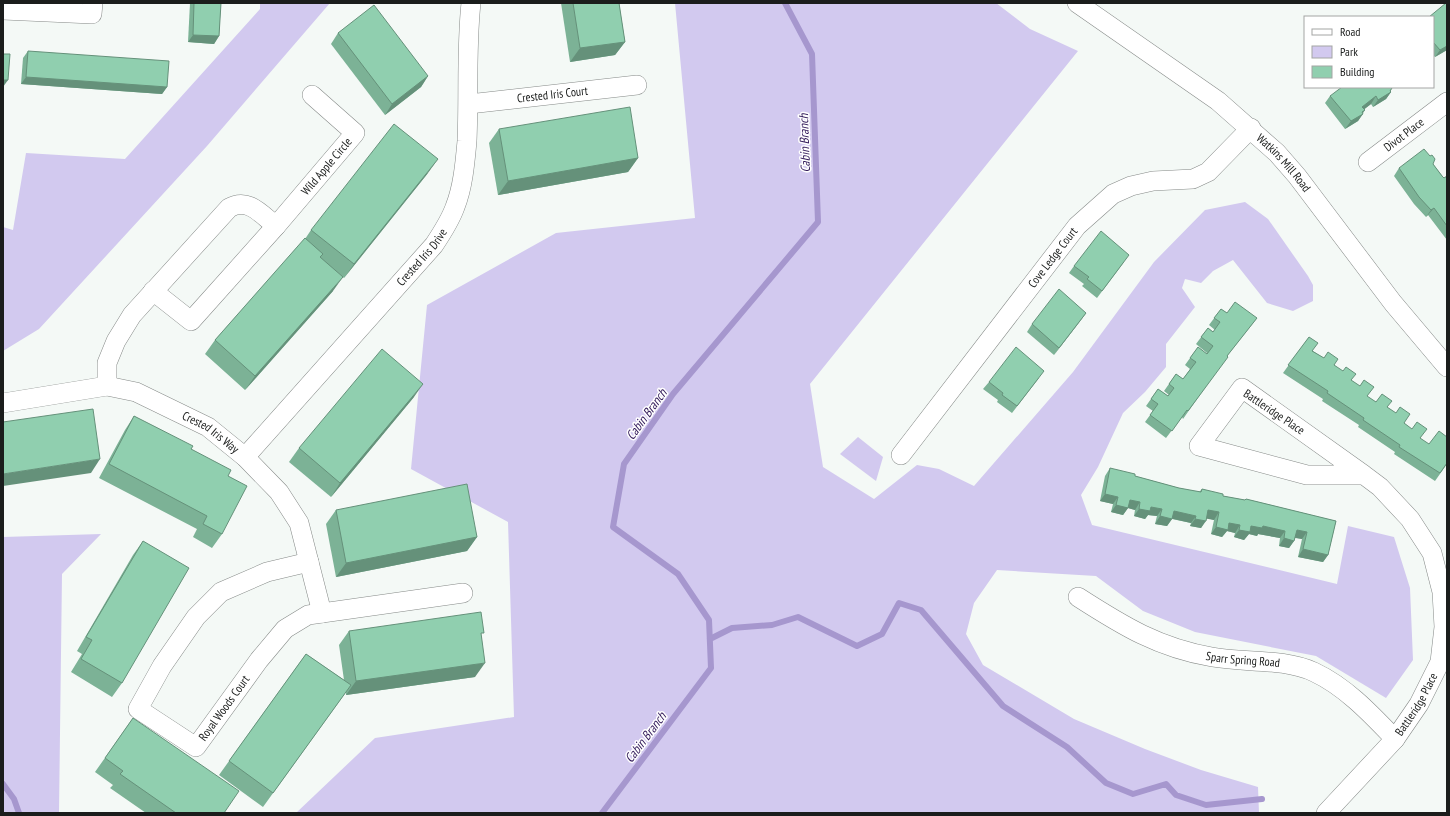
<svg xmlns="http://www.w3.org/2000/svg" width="1450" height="816" viewBox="0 0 1450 816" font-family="'PT Sans Narrow',sans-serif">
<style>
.green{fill:#d2c9ef}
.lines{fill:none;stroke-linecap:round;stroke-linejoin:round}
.stream{stroke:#a697ce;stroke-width:6}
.minor-casing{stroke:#868a88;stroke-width:20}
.minor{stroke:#fff;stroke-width:19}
.wall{fill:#7cb296}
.shaded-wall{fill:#65917a}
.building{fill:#90cfaf;stroke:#65917a}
.labels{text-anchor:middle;stroke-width:3;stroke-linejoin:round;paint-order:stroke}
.street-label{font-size:12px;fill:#1b1d1c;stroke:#fff}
.water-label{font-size:13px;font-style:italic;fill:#321a5a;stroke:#fff}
</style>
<rect width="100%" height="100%" fill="#f4f9f6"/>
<g class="green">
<polygon points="260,3 330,3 207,146 39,329 3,351 3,227 13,230 26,153 125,159 260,9"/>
<polygon points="675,3 996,3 1030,29 1078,51 810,384 823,467 874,499 917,465 939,469 974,486 1073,372 1154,262 1205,210 1245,202 1268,219 1308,276 1313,285 1313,301 1293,311 1267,303 1233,260 1213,271 1201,283 1185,279 1182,288 1195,307 1166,344 1166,367 1145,392 1123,413 1098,467 1081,495 1092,525 1337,584 1348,526 1394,537 1410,588 1413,660 1386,698 1316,656 1195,632 1143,611 1096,576 997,570 974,603 966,634 983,665 1074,719 1145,749 1201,770 1258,787 1259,813 296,813 375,738 514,717 508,522 411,469 427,305 556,233 695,218"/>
<polygon points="858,437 883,457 876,481 840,454"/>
<polygon points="101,534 62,574 59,813 3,813 3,537"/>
</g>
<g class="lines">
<g class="stream">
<polyline points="710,639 732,628 772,625 798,617 857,646 882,634 899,603 921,610 1003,706 1067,747 1106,783 1133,794 1166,784 1176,795 1206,805 1262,799"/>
<polyline points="3,784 14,799 19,813"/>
<polyline points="602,813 711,668 709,620 678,574 613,527 624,464 673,394 818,222 812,54 785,3"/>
</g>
<defs>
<g id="minor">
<path id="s1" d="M1077 3 1218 101 1277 153 1297 176 1393 303 1447 367"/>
<polyline points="3,10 92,14 93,3"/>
<path id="s2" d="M469 104 637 85"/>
<path id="s3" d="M1368 162 1447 102"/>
<path id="s4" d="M153 291 191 321 276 226 355 133 312 95"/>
<path d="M107 386V363L116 341 132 315 229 208C248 197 261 214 276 226"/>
<path id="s5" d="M3 403 107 386 136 392 208 427 245 457 279 492 299 523 322 613"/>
<path id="s6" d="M901 455 1077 226 1113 194 1131 186 1153 181 1193 179 1208 172 1251 128"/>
<path id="s7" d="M245 457 434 245C442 233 450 221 455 207 463 187 465 163 467 141 469 95 466 49 471 3"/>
<path id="s8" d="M309 562 267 572 221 592 196 617 162 666 138 709 196 747 259 660 285 629 308 615 463 593"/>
<path id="s9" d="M1078 597C1123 626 1159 648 1212 657 1245 663 1283 658 1314 672 1346 687 1371 714 1395 739"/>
<path id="s10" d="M1326 813 1395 739 1419 704 1440 662 1444 627 1442 592 1432 553 1410 519 1380 487 1364 475 1242 388 1199 446 1307 475H1364"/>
</g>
</defs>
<use href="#minor" class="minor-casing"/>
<use href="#minor" class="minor"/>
</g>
<g class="wall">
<polygon points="190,3 221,3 219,36 214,44 188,42"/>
<polygon points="561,3 619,3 625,42 615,55 570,62"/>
<polygon points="1447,3 1447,50 1435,57 1433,55 1433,17"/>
<polygon points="338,33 428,76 421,87 385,115 331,44"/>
<polygon points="28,51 167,87 162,94 21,84 23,58"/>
<polygon points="1392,88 1390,91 1391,92 1386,99 1373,107 1371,104 1364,109 1365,110 1358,121 1345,129 1325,103 1330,96"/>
<polygon points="499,129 638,158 628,172 498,195 489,143"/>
<polygon points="1433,164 1444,178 1447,176 1447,240 1428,215 1426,217 1414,204 1394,176 1399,168"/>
<polygon points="428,173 344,278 332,268 333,291 245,390 205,354 215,340 305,239 311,230"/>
<polygon points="1124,262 1097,298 1082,286 1084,284 1069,273 1074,266"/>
<polygon points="1221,309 1227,313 1257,318 1227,356 1183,419 1182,417 1166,438 1145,422 1153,411 1146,406 1158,389 1168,396 1169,395 1164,391 1176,374 1183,379 1190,369 1185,365 1198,347 1207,354 1207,353 1196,344 1208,328 1213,332 1215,330 1209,325"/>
<polygon points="1086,313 1054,355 1027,332 1032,324"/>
<polygon points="1309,337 1313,351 1334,365 1351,380 1367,397 1376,402 1387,407 1404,423 1447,464 1435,481 1394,454 1395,452 1358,427 1359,425 1322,401 1323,399 1283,373"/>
<polygon points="1039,378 1012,413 997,402 998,400 983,389 989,382"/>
<polygon points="414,397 331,497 289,462 299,448"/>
<polygon points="134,416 191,449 228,476 222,534 212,548 193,537 197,529 99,478 125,430"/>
<polygon points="1110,468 1135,476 1179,488 1199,492 1202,489 1223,496 1245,500 1246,499 1336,521 1328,555 1323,562 1298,557 1302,539 1295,538 1294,541 1289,548 1279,546 1280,538 1258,534 1257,536 1249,534 1244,540 1234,537 1235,533 1227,531 1222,537 1211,534 1214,520 1207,518 1201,528 1190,526 1191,523 1172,519 1167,526 1155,524 1157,516 1148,515 1145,519 1134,516 1135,510 1128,508 1123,515 1111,512 1113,504 1100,501 1105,476"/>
<polygon points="336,510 477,537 467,551 336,577 326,524"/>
<polygon points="143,541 122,683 112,697 71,672 82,654 77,651 133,555"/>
<polygon points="349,631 482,637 475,677 346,695 346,692 263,807 219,775 306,654 344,680 339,645"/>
<polygon points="133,718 224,813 146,813 110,788 113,785 95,772"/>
</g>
<g class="shaded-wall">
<polygon points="193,35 219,36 214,44 188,42"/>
<polygon points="625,42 615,55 570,62 580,48"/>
<polygon points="1447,46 1447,50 1435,57 1440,50"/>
<polygon points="428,76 421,87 385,115 392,104"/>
<polygon points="26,77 167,87 162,94 21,84"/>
<polygon points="3,80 8,80 3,87"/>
<polygon points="1392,88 1389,93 1391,92 1386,99 1373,107 1378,100"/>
<polygon points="1376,96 1371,104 1357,115 1362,107"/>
<polygon points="1365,110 1361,115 1363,114 1358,121 1345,129 1351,121"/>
<polygon points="638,158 628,172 498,195 508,181"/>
<polygon points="438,159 428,173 344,278 354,264"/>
<polygon points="1434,208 1428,215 1426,217 1431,210"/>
<polygon points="343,277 333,291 245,390 255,376"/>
<polygon points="1086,313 1081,320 1054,355 1059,348"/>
<polygon points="423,384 414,397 331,497 340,483"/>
<polygon points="100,459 91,473 3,486 3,474"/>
<polygon points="1105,494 1118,497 1113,504 1100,501"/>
<polygon points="1130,500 1140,502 1135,510 1128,508 1123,515 1111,512 1116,505"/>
<polygon points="1151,507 1162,509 1157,516 1148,515 1145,519 1134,516 1139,509"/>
<polygon points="1208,510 1219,512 1214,520 1203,518"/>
<polygon points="1174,511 1196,516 1191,523 1169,518"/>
<polygon points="1160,516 1172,519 1167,526 1155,524"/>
<polygon points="1195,519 1206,521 1201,528 1190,526"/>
<polygon points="1229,523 1240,525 1235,533 1227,531 1222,537 1211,534 1216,527"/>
<polygon points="1251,526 1263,526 1285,531 1280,538 1258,534 1257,536 1249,534 1244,540 1234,537 1239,530"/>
<polygon points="1297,530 1307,532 1302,539 1292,537"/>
<polygon points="477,537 467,551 336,577 346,563"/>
<polygon points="1284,538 1294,541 1289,548 1279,546"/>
<polygon points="1303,549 1328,555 1323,562 1298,557"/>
<polygon points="485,663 475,677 346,695 356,681"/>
</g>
<g class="building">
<polygon points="194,3 221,3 219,36 193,35"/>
<polygon points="573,3 619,3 625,42 580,48"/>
<polygon points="1446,3 1447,3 1447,46 1440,50 1433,42 1433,17 1429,17"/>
<polygon points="374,5 428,76 392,104 338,33"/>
<polygon points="28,51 169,61 167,87 26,77"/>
<polygon points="3,54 10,54 8,80 3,80"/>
<polygon points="1342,87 1392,87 1392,88 1390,91 1391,92 1378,100 1376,96 1362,107 1365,110 1362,112 1363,114 1351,121 1330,96"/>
<polygon points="630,107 638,158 508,181 499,129"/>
<polygon points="394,124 438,159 354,264 311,230"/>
<polygon points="1424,149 1430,156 1432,155 1435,159 1433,164 1442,176 1444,178 1447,176 1447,226 1434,208 1431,210 1419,197 1399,168"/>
<polygon points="1101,231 1129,255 1102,291 1087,279 1089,277 1074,266"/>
<polygon points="305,238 323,254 320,257 343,277 255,376 215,340"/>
<polygon points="1059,289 1086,313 1059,348 1032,324"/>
<polygon points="1235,302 1257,318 1227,356 1228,357 1188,411 1187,410 1172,431 1150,415 1158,404 1151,399 1158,389 1168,396 1174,388 1169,384 1176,374 1183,379 1196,362 1190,358 1198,347 1207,354 1213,346 1201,337 1208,328 1213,332 1220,322 1214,318 1221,309 1227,313"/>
<polygon points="1309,337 1318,343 1312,351 1324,358 1328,352 1338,359 1334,365 1343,371 1346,367 1356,374 1351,380 1360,386 1364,380 1374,387 1367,396 1376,402 1382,394 1392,401 1387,407 1396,413 1400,407 1410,414 1404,423 1412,429 1417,422 1427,429 1420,438 1429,444 1439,431 1447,437 1447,463 1440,473 1399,447 1400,445 1363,420 1364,418 1327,393 1328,391 1288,365"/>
<polygon points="1016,347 1044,371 1017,406 1002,395 1003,393 989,382"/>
<polygon points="382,349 423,384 340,483 299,448"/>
<polygon points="93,409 100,459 3,474 3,422"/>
<polygon points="134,416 193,446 191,449 231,470 228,476 247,486 222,534 203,524 207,516 109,464"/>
<polygon points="1110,468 1135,474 1135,476 1179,488 1201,492 1202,489 1223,494 1223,496 1245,500 1246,499 1336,521 1328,555 1303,549 1307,532 1297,530 1294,541 1284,538 1285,531 1263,526 1262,528 1251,526 1250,532 1239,530 1240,525 1229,523 1228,530 1216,527 1219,512 1208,510 1206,521 1195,519 1196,516 1174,511 1172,519 1160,516 1162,509 1151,507 1150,511 1139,509 1140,502 1130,500 1128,508 1116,505 1118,497 1105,494"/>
<polygon points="467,484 477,537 346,563 336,510"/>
<polygon points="143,541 189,568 122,683 81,659 92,640 86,637"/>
<polygon points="481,612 484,633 481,633 485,663 356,681 349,631"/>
<polygon points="306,654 351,685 273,793 229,761"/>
<polygon points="133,718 239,791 224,813 176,813 120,774 123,771 105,758"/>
</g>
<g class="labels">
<g class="street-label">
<text dy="4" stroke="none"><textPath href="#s2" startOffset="84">Crested Iris Court</textPath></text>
<text dy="4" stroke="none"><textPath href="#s3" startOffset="45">Divot Place</textPath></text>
<text dy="4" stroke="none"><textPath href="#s1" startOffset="262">Watkins Mill Road</textPath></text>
<text dy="4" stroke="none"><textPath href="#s4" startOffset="254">Wild Apple Circle</textPath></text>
<text dy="4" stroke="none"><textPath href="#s7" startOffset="267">Crested Iris Drive</textPath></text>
<text dy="4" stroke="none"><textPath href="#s6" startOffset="249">Cove Ledge Court</textPath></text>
<text transform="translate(1274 412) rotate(34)" y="4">Battleridge Place</text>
<text dy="4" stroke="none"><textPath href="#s5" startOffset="220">Crested Iris Way</textPath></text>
<text dy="4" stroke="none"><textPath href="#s9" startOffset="179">Sparr Spring Road</textPath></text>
<text dy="4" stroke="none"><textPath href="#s10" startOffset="142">Battleridge Place</textPath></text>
<text dy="4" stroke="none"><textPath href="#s8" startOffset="355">Royal Woods Court</textPath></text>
</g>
<g class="water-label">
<text transform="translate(804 143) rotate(-92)" y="5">Cabin Branch</text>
<text transform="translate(646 414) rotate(-54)" y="5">Cabin Branch</text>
<text transform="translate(645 737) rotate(-53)" y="5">Cabin Branch</text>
</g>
</g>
<rect width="1450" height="816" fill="none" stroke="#1b1d1c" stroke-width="8"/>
<rect x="1304" y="16" width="130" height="72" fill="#ffffff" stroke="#a4a5a4"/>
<rect x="1312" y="29" width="20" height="6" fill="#ffffff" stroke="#a4a5a4"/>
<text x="1340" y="36" font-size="12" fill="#1b1d1c">Road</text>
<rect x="1312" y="46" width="20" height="12" fill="#d2c9ef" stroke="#a4a5a4"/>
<text x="1340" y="56" font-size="12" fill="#1b1d1c">Park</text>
<rect x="1312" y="66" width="20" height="12" fill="#90cfaf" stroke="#a4a5a4"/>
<text x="1340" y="76" font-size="12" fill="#1b1d1c">Building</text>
</svg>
